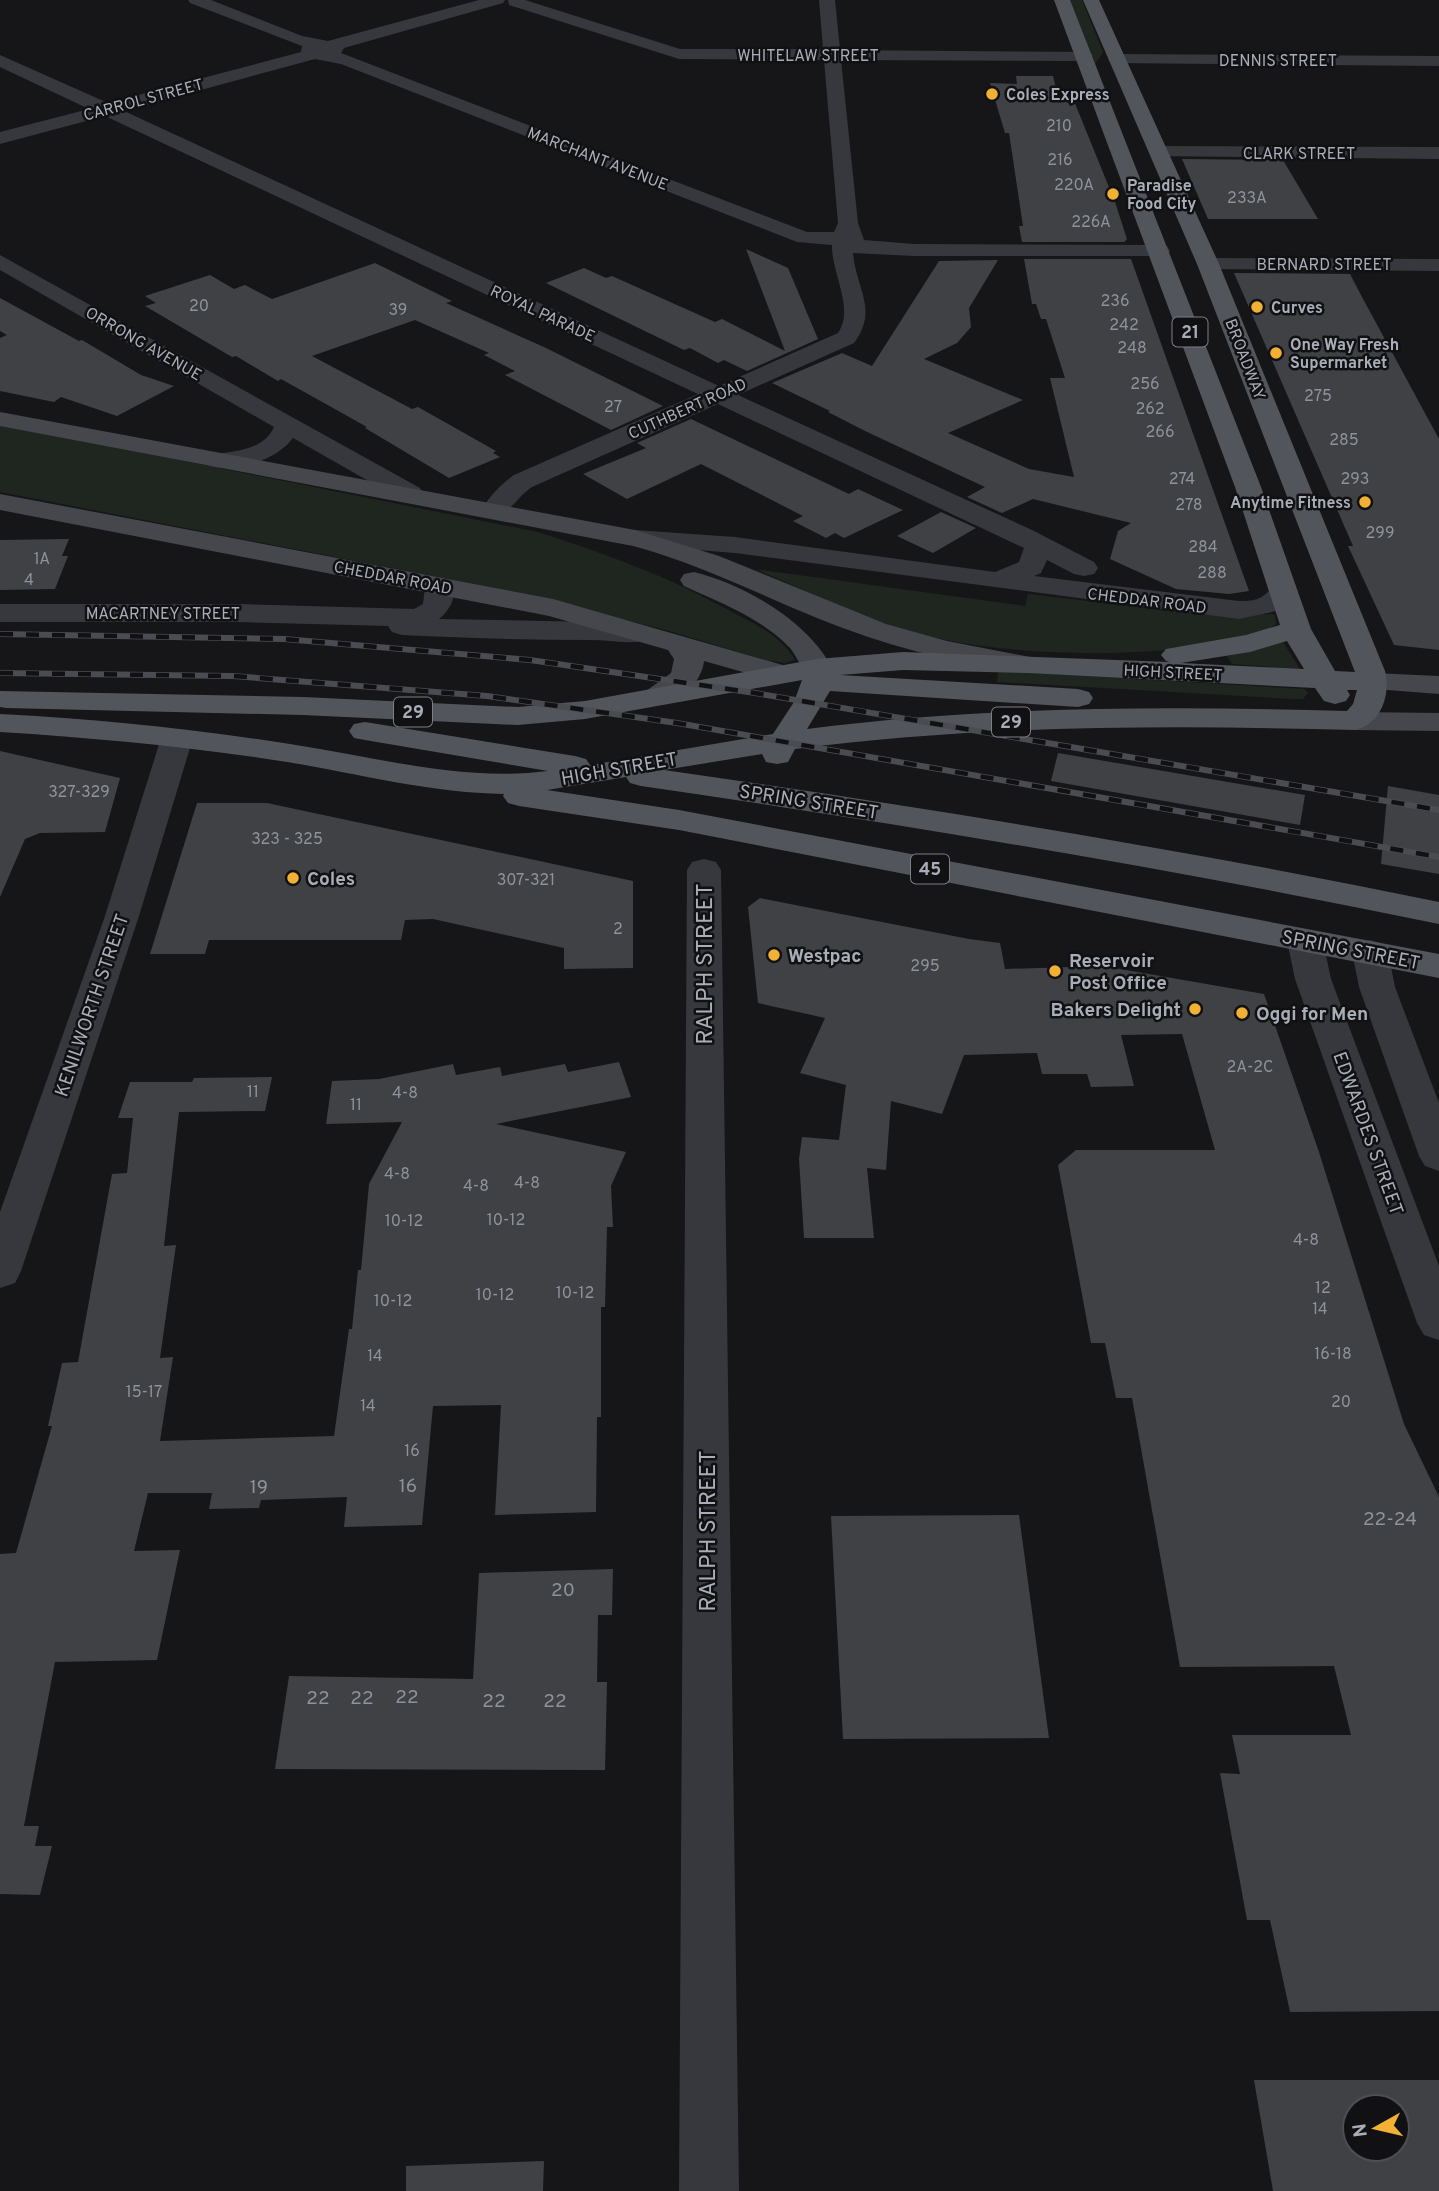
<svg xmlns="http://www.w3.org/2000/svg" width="1439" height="2191" viewBox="0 0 1439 2191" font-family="Overpass,sans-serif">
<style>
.green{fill:#1e261f}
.building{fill:#404145;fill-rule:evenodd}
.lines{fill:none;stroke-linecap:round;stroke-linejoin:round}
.minor{fill:#37383d;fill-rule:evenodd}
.tertiary{fill:#37383d;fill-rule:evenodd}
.secondary{fill:#45474d;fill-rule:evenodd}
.primary{fill:#53555c;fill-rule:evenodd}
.rail-casing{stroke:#4a4c52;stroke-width:6}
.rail{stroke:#111113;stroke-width:4.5;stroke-dasharray:13;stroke-linecap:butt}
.poi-dot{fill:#f2b134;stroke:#111113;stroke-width:2.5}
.labels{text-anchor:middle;stroke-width:5;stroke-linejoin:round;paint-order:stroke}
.far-street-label{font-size:16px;fill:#a8adb8;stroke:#111113}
.far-poi-label{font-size:16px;font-weight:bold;fill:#a8adb8;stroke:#111113;text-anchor:start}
.number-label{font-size:16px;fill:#8e929b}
.shield{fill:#111113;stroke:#7b7e86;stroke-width:2}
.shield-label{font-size:18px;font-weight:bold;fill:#a8adb8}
.street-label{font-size:19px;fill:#a8adb8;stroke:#111113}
.poi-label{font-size:19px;font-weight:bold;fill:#a8adb8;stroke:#111113;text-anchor:start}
.near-number-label{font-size:19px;fill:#8e929b}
.near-street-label{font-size:23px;fill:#a8adb8;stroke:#111113}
</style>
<rect width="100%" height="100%" fill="#161618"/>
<g class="green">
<polygon points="1068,0 1082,0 1103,52 1094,66"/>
<path d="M0 424 538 532C606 554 670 577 732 612 756 625 781 635 795 660L785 663 765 660 666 630 505 590 0 492Z"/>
<path d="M755 569 1025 606 1028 594 1207 615 1272 614 1275 615 1276 624 1267 632C1234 638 1200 646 1167 650 1087 657 985 653 908 631 855 616 806 590 755 569Z"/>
<polygon points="1283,642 1300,669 1232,664 1227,656"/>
<polygon points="998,671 1304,689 1308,693 1303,699 1292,699 997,682"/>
</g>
<g class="building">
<polygon points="1016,76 1053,76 1059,101 1074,101 1115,202 1127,239 1124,242 1022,242 1019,226 1023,226 1009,133 1005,133 990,83 1017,84"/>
<polygon points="1182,159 1283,160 1318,219 1208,219"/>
<polygon points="746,249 788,268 818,339 747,371 724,360 718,363 690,348 684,350 546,283 584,268 606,278 612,276 715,322 722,319 785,351"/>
<polygon points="1024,259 1131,259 1249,591 1229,594 1176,589 1110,559 1118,531 1131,523 1033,499 1002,513 967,497 985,487 865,431 828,412 830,411 772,383 842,353 872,366 939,261 998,260 969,308 971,327 957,343 924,359 1023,400 948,433 1029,469 1074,477 1050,378 1065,378 1046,319 1041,319 1036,304 1032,304"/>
<polygon points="375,263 452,301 446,303 546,348 663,406 611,430 505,375 515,371 484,355 489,353 415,320 312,356 412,409 418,407 496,451 493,453 500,457 449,478 365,428 367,427 281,379 278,381 236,356 232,357 145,306 156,303 145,296 210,275 234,289 245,285 272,299"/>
<polygon points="1234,273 1350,274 1362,297 1439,439 1439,650 1394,645 1348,546 1353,546"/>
<polygon points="0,298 79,341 82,340 141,375 174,386 117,416 61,397 54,402 0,391 0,338 7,335 0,331"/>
<polygon points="691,419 849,494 858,489 903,510 844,538 835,533 826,538 793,521 803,516 701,464 627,499 583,474 646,448 637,443"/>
<polygon points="941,512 976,528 933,553 897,536"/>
<polygon points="69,539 62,556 68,556 55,589 0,590 0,540"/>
<polygon points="0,751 120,778 105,832 40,833 25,839 0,897"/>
<polygon points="1058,753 1305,795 1300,825 1051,781"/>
<polygon points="1388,786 1439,795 1439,874 1381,864"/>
<polygon points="197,803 267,803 633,881 633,968 564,969 564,948 433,919 405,920 401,940 209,940 205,954 150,954"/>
<polygon points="760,898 969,939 1000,943 1005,969 1103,966 1264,994 1319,1152 1404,1424 1439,1497 1439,2011 1290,2012 1270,1920 1247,1920 1220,1773 1240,1774 1232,1735 1351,1735 1334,1666 1180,1667 1132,1398 1116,1398 1105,1343 1091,1343 1058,1165 1076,1150 1215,1150 1182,1034 1121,1035 1134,1086 1091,1087 1087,1074 1042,1074 1037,1053 964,1055 942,1114 891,1101 886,1170 867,1168 874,1238 804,1238 799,1159 802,1137 839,1140 846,1085 800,1073 825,1018 758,1003 748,907"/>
<polygon points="619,1062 631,1097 496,1124 626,1152 611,1186 613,1227 607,1227 605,1307 601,1307 601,1417 597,1417 596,1512 495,1515 501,1405 433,1406 422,1525 344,1527 347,1497 261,1500 259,1508 209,1509 212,1493 148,1493 134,1551 180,1550 157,1660 55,1662 24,1826 39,1826 35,1846 52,1846 40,1895 0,1894 0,1554 16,1553 52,1426 48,1426 62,1363 78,1362 112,1174 127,1173 133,1118 118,1118 130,1082 192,1082 194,1078 272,1077 265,1111 179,1112 164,1246 176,1245 160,1358 173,1357 160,1441 334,1436 349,1329 352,1329 358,1270 361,1270 369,1184 402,1122 326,1124 332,1081 379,1079 453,1064 456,1075 500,1067 502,1076 565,1064 568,1072"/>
<polygon points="1019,1515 1049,1738 843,1739 831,1516"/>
<polygon points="613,1569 612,1615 598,1615 597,1682 607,1682 605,1770 275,1769 289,1676 473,1679 479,1573"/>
<path d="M1254 2080H1439V2191H1273ZM1355 2107H1397V2149H1355Z"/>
<polygon points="544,2161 543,2191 406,2191 406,2166"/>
</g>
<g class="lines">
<g class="minor">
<path d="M188 0H211L302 36 328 41 479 0H505L503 3 344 48 341 53 807 232H834L838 223 824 60 679 59 509 5 508 0H525L680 49H823L819 0H835L840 50 1090 52 1093 56 1084 61 841 60 858 223 864 240 914 244 1159 245 1167 246 1170 251 1167 256H914L853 253C856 289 879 310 854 343L738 395 1032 530 1094 562 1098 568 1094 574 1084 576 1074 574 1047 560 1041 573 1034 576 1239 601C1247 601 1256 601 1263 596 1275 588 1275 580 1293 584L1297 590 1281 610 1239 619 735 553 625 544 621 538 625 532 635 530 735 537 995 572 1019 562 1024 548 718 404 532 487C515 498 507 521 485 516L481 510C490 496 500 485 514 475L698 394 105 116 0 144V132L89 109 0 67V55L108 103 301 52 302 46 190 3ZM315 59 341 64 797 242 832 245C831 272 855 309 838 333L719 386 124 111Z"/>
<polygon points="1117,54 1439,56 1439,66 1111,63 1108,59 1111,55"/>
<polygon points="1159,146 1439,147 1439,159 1152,156 1149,152"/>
<path d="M0 255 420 488 424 494 420 500 411 502 402 500 293 438C277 460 236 473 209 466L205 461 209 456C232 450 263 452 274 427L0 270Z"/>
<polygon points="1208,258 1439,259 1439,271 1200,269 1197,264 1200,259"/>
<path d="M439 578 449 580C459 594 451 609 439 619L598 622 649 628 654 634 649 640C630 645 610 640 590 640 527 640 465 638 402 635L392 632 388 626 239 622H0V604H239L414 609 423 604 425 586 429 580Z"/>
<polygon points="177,729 188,731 193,738 139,916 21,1271 15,1283 0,1288 0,1212 105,916 161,738 166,731"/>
<polygon points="704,859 716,862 721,870 739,2191 679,2191 687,870 692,862"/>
</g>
<g class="tertiary">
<polygon points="1305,929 1318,933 1323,941 1331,979 1439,1266 1439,1340 1424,1335 1417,1323 1295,979 1287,941 1292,933"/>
<polygon points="1370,940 1383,944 1388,952 1395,987 1439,1103 1439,1171 1425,1166 1419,1156 1359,987 1352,952 1357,944"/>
</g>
<g class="secondary">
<path d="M0 412 635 530 719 556 886 624 947 641 1030 657 1034 663 1030 669 1019 672C950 662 882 645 817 618 756 593 697 563 633 546L0 426Z"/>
<path d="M0 494 553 599 793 668 797 674 793 680 782 683 704 661C701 687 672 710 646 703L642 697 646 691 671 673 674 659 668 650 549 616 0 510Z"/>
<path d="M694 572C744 584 809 622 832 668L828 674 817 677 806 674C800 665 796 655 789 647 761 618 719 602 684 586L680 580 684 574Z"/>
<polygon points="1373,673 1439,676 1439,694 1362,688 1358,682 1362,676"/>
<polygon points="1355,712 1439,713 1439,731 1355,730 1344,728 1340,721 1344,714"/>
</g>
<path class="primary" d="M1054 0H1070L1261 487 1311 629 1335 671 1355 672 1197 264 1083 0H1099L1219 264 1385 671C1391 695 1381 724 1355 730 1168 725 981 725 795 749L788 762 777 764 766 762 762 754 664 770C924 807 1182 849 1439 902V924C1174 869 908 825 641 786L630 783 626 777 547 790 679 810 1439 954V978L679 830 519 806 508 803 503 796 504 794C431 793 360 774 287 762 192 747 96 738 0 732V714C97 719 194 729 290 744 376 757 461 782 548 771L365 740 354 738 349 731 354 724 365 722 575 756 586 759 590 765 773 734 794 702 802 680 585 719 518 725 303 715 6 708 0 707V691L303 697 518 707 585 701 817 659 903 652 1170 662 1166 661 1161 655 1166 649 1246 635 1280 625 1235 487ZM1287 641 1304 669 1181 663 1250 652ZM903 670 1028 673 1315 688 1324 701 1335 704 1346 701 1350 695 1347 690H1357L1353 704 1347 711C1167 706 986 706 807 729L830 691 1078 707 1089 704 1093 698 1089 692 1078 689 840 675Z"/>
<defs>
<g id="rail">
<polyline points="0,634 284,639 530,660 755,693 1439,810"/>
<polyline points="0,673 233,676 487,696 677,723 1439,857"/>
</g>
</defs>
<use href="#rail" class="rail-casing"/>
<use href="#rail" class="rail"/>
</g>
<g class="poi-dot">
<circle cx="992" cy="94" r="7"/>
<circle cx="1113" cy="194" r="7"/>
<circle cx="1257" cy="307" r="7"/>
<circle cx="1276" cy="353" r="7"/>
<circle cx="1365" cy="502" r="7"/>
<circle cx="293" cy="878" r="7"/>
<circle cx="774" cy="955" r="7"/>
<circle cx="1055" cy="971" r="7"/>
<circle cx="1195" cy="1009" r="7"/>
<circle cx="1242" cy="1013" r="7"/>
</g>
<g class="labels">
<g class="far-street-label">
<text x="808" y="61">WHITELAW STREET</text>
<text x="1278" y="66">DENNIS STREET</text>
<text transform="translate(143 99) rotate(-15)" y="6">CARROL STREET</text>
<text x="1299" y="159">CLARK STREET</text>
<text transform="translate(598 158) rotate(21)" y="6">MARCHANT AVENUE</text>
<text x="1324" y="270">BERNARD STREET</text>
<text transform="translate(543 313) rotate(25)" y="6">ROYAL PARADE</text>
<text transform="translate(144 343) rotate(30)" y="6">ORRONG AVENUE</text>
<text transform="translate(1246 359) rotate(69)" y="6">BROADWAY</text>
<text transform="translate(687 408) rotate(-24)" y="6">CUTHBERT ROAD</text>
<text transform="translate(393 577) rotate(11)" y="6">CHEDDAR ROAD</text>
<text transform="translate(1147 600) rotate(7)" y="6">CHEDDAR ROAD</text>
<text x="163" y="619">MACARTNEY STREET</text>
<text transform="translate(1173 672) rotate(3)" y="6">HIGH STREET</text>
</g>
<g class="far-poi-label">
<text x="1006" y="100">Coles Express</text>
<text x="1127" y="191">Paradise<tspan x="1127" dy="18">Food City</tspan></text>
<text x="1271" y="313">Curves</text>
<text x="1290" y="350">One Way Fresh<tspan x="1290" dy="18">Supermarket</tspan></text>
<text x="1351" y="508" text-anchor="end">Anytime Fitness</text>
</g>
<g class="number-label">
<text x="1059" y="131">210</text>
<text x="1060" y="165">216</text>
<text x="1074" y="190">220A</text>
<text x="1247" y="203">233A</text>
<text x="1091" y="227">226A</text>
<text x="1115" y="306">236</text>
<text x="199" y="311">20</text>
<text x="398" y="315">39</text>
<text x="1124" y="330">242</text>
<text x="1132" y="353">248</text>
<text x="1145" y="389">256</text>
<text x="1318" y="401">275</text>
<text x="613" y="412">27</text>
<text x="1150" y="414">262</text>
<text x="1160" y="437">266</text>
<text x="1344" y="445">285</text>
<text x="1182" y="484">274</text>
<text x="1355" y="484">293</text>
<text x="1189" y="510">278</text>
<text x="1380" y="538">299</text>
<text x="1203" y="552">284</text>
<text x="42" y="564">1A</text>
<text x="1212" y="578">288</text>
<text x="29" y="585">4</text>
<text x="79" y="797">327-329</text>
<text x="287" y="844">323 - 325</text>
<text x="526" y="885">307-321</text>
<text x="618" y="934">2</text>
<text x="925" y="971">295</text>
<text x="1250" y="1072">2A-2C</text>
<text x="253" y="1097">11</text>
<text x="405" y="1098">4-8</text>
<text x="356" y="1110">11</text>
<text x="397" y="1179">4-8</text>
<text x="527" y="1188">4-8</text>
<text x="476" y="1191">4-8</text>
<text x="506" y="1225">10-12</text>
<text x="404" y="1226">10-12</text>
<text x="1306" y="1245">4-8</text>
<text x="1323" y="1293">12</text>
<text x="575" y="1298">10-12</text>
<text x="495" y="1300">10-12</text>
<text x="393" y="1306">10-12</text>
<text x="1320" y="1314">14</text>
<text x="1333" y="1359">16-18</text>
<text x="375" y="1361">14</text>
<text x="144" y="1397">15-17</text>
<text x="1341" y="1407">20</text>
<text x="368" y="1411">14</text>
<text x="412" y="1456">16</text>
</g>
<g class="shield">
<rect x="1172.5" y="317.5" width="35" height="29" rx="5"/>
<rect x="394" y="697.5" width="38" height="29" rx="5"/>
<rect x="992" y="707.5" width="38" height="29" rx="5"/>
<rect x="911" y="854.5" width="38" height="29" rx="5"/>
</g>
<g class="shield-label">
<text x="1190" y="338">21</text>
<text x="413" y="718">29</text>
<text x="1011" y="728">29</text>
<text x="930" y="875">45</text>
</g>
<g class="street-label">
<text transform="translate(619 768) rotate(-10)" y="7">HIGH STREET</text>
<text transform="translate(809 801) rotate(9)" y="7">SPRING STREET</text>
<text transform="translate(1351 949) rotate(11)" y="7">SPRING STREET</text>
<text transform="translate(91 1005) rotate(-71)" y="7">KENILWORTH STREET</text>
<text transform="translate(1369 1133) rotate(70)" y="7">EDWARDES STREET</text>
</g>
<g class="poi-label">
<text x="307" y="885">Coles</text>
<text x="788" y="962">Westpac</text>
<text x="1069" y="967">Reservoir<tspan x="1069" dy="22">Post Office</tspan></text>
<text x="1181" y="1016" text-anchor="end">Bakers Delight</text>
<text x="1256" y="1020">Oggi for Men</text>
</g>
<g class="near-number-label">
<text x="408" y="1492">16</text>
<text x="259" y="1493">19</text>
<text x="1390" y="1525">22-24</text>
<text x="563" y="1596">20</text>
<text x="407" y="1703">22</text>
<text x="318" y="1704">22</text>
<text x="362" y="1704">22</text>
<text x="494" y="1707">22</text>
<text x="555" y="1707">22</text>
</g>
<g class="near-street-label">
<text transform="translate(704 964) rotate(-90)" y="8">RALPH STREET</text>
<text transform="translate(707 1531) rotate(-90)" y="8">RALPH STREET</text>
</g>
</g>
<g transform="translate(1376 2128) rotate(262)"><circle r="33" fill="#111113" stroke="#4d4f55" stroke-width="2"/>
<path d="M0-5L12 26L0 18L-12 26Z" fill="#f2b134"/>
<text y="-10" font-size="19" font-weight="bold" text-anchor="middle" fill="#a8adb8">N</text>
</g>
</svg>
